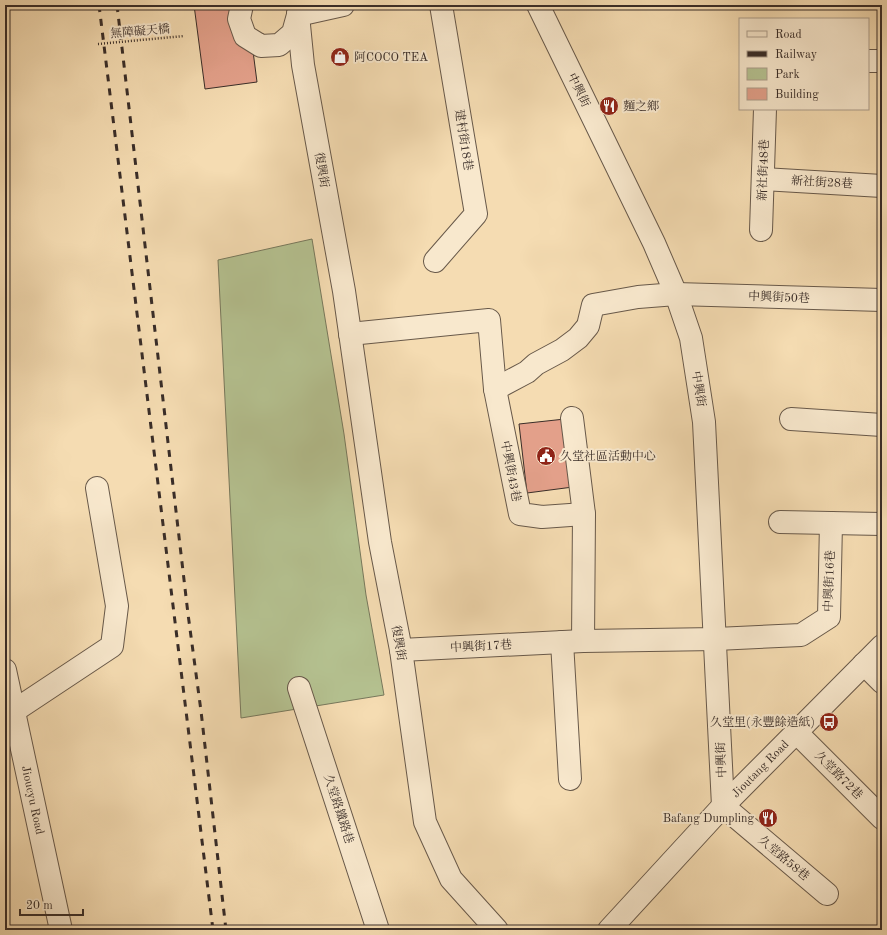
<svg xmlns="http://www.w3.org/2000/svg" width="887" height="935" viewBox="0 0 887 935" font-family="'Old Standard TT','Noto Serif TC',serif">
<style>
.green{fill:#b5c291;stroke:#77785c}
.building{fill:#e3a08a;stroke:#392d28}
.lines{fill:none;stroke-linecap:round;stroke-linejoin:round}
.minor-casing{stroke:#68594a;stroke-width:24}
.minor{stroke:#f8e8cd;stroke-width:22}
.rail{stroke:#392d28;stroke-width:3;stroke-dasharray:7 7;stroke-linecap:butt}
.path-bridge{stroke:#392d28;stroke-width:2.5;stroke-dasharray:1 2;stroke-linecap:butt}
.labels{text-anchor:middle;stroke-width:4;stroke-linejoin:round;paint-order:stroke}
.street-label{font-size:12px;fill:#392d28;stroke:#f8e8cd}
.poi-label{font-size:12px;fill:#392d28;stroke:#f8e8cd;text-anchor:start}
</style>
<rect width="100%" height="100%" fill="#f5dcb2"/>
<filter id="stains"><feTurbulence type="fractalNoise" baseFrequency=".005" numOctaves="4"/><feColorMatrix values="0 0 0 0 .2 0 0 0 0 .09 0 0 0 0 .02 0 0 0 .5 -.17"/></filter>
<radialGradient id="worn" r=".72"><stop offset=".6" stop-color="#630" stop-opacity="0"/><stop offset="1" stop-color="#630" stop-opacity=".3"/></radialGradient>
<polygon class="green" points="312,239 344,434 366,595 384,695 241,718 218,260"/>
<g class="building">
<polygon points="194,5 247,5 257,82 205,89"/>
<polygon points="565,419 573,487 527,493 519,424"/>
</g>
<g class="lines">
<defs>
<g id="minor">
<polyline points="242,5 239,19 245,36 261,46 279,45 293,33 298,15"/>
<polyline points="299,5 298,15 303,65 344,291 380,542 401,650 425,822 451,879 497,930"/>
<polyline points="538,5 654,243 676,294 691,338 704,422 723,806 827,894"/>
<polyline points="298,15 343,5"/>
<polyline points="868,61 882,61"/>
<polyline points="763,179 882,186"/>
<polyline points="761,230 765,109"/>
<polyline points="435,261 476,214 441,5"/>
<polyline points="350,334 489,320 495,389 520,514 542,517 584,514"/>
<polyline points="495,389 527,372 536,364 562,350 578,338 588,326 593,305 638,297 676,294 882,300"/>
<polyline points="572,418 584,514 583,641"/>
<polyline points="791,419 882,425"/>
<polyline points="780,522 882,524"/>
<polyline points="562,642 570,779"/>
<polyline points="401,650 583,641 716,639 801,635 829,617 831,523"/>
<polyline points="864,664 882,682"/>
<path id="s1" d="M5 670 61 930"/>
<polyline points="299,688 378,930"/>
<polyline points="5,715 14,711 112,646 117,606 97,488"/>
<polyline points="796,732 882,818"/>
<path id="s2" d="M609 930 723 806 882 646"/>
</g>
</defs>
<use href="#minor" class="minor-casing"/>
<use href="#minor" class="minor"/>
<g class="rail">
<polyline points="99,5 213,930"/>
<polyline points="117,5 188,614 201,711 226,930"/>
</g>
<polyline class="path-bridge" points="98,44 184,36"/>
</g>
<defs>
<symbol id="shop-disc" viewBox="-11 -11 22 22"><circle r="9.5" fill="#8f2418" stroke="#f8e8cd"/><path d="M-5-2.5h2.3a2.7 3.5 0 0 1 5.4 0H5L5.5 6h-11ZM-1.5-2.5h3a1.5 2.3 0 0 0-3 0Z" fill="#fff"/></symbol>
<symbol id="restaurant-disc" viewBox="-11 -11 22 22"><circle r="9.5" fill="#8f2418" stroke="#f8e8cd"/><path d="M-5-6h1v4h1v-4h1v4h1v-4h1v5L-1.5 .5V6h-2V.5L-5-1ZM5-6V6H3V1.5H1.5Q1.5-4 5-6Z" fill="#fff"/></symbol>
<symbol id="civic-disc" viewBox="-11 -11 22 22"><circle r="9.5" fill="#8f2418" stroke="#f8e8cd"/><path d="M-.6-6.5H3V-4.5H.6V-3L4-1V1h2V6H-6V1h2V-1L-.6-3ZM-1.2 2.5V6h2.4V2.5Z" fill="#fff"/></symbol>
<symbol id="bus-disc" viewBox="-11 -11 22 22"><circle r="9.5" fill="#8f2418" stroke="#f8e8cd"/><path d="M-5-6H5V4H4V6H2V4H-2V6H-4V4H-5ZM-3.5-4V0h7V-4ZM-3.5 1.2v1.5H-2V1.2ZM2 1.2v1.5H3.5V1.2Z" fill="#fff"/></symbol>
</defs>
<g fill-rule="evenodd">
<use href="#shop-disc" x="329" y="46" width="22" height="22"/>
<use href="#restaurant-disc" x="598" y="95" width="22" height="22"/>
<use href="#civic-disc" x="535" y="445" width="22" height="22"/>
<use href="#bus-disc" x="818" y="711" width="22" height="22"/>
<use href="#restaurant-disc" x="757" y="807" width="22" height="22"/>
</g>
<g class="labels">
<g class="street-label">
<text transform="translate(140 31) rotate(-5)" y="4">無障礙天橋</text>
<text transform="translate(579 90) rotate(64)" y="4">中興街</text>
<text transform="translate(464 140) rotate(81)" y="4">建村街18巷</text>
<text transform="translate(322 170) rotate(80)" y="4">復興街</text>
<text transform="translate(763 170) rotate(-88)" y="4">新社街48巷</text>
<text transform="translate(822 182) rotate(3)" y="4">新社街28巷</text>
<text transform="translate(779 297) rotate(2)" y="4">中興街50巷</text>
<text transform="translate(699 389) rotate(81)" y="4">中興街</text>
<text transform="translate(511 471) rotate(79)" y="4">中興街43巷</text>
<text transform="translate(829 581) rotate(-88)" y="4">中興街16巷</text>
<text transform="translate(399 643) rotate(80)" y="4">復興街</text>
<text transform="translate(481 646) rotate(-3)" y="4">中興街17巷</text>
<text transform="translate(721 760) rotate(-92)" y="4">中興街</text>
<text dy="4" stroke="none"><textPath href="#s2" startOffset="221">Jioutang Road</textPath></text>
<text transform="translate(839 775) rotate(45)" y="4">久堂路72巷</text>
<text dy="4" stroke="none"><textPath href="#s1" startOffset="133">Jioucyu Road</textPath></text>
<text transform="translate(339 809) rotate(72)" y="4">久堂路鐵路巷</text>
<text transform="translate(784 858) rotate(40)" y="4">久堂路58巷</text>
</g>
<g class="poi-label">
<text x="354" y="61">阿COCO TEA</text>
<text x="623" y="110">麵之鄉</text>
<text x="560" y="460">久堂社區活動中心</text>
<text x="815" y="726" text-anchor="end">久堂里(永豐餘造紙)</text>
<text x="754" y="822" text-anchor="end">Bafang Dumpling</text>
</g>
</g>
<rect width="887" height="935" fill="none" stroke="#f5dcb2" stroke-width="20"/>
<rect x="6" y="6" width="875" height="923" fill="none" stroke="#392d28" stroke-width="2"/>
<rect x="10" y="10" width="867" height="915" fill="none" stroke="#392d28"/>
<rect x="739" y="18" width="130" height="92" fill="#f8e8cd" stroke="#ac9d8b"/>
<rect x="747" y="31" width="20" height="6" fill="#f8e8cd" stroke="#ac9d8b"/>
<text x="775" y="38" font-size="12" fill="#392d28">Road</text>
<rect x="747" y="51" width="20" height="6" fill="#392d28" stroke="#ac9d8b"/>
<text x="775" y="58" font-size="12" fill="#392d28">Railway</text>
<rect x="747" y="68" width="20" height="12" fill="#b5c291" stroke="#ac9d8b"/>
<text x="775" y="78" font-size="12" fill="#392d28">Park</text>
<rect x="747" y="88" width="20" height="12" fill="#e3a08a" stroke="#ac9d8b"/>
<text x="775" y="98" font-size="12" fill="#392d28">Building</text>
<path d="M20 909v6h63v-6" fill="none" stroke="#392d28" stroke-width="2"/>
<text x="26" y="909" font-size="12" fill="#392d28" stroke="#f8e8cd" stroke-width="3" paint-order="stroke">20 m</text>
<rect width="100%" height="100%" filter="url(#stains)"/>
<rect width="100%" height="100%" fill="url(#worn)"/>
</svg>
